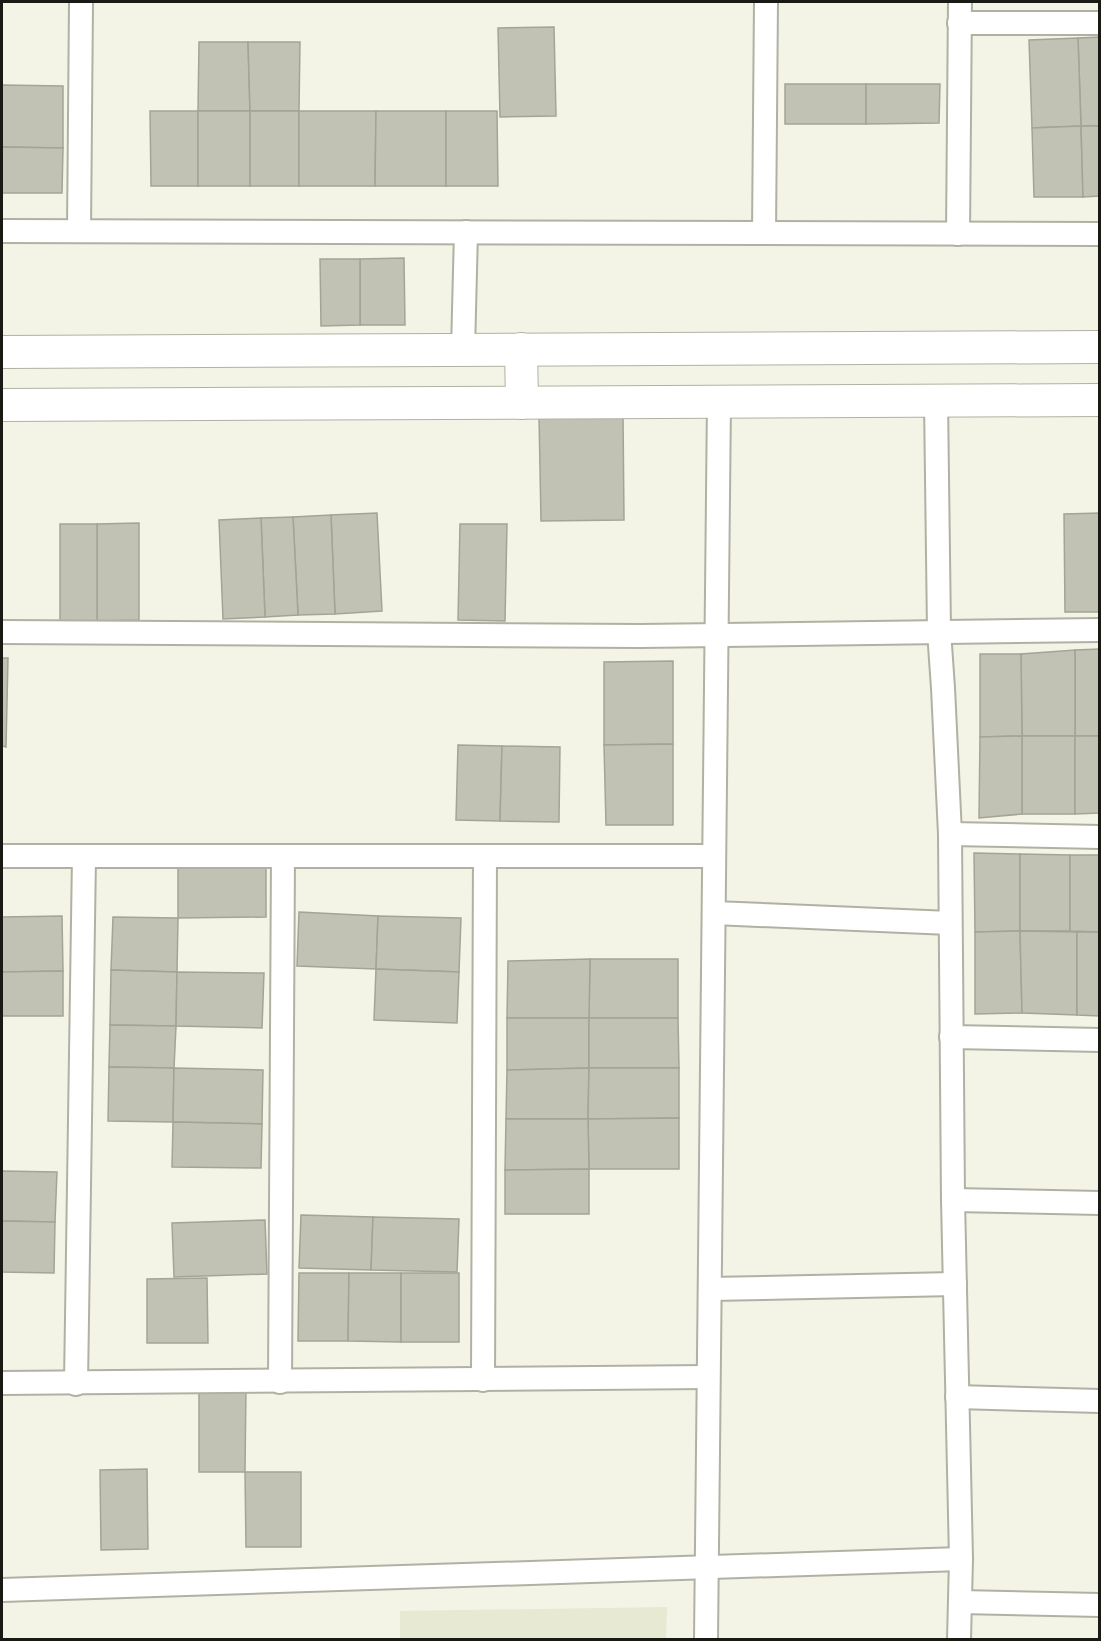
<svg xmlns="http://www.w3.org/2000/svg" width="1101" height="1641" viewBox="0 0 1101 1641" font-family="'Archivo Narrow',sans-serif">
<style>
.built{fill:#e8e9d2}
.building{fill:#c2c2b4;stroke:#a3a496;stroke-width:1.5}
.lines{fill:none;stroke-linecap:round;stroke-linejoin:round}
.street-casing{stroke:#b1b1a3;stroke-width:26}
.secondary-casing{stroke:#b1b1a3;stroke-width:34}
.street{stroke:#fff;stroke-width:22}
.secondary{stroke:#fff;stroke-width:32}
</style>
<rect width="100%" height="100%" fill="#f3f4e5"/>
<polygon class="built" points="667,1607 666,1639 400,1639 400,1611"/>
<g class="building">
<polygon points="554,27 556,116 500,117 498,28"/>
<polygon points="1100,37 1100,126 1081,126 1078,38"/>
<polygon points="1078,38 1081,126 1032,128 1029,40"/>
<polygon points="199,42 248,42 250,111 198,111"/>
<polygon points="248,42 300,42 299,111 250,111"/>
<rect x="785" y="84" width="81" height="40"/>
<polygon points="866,84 940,84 939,123 866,124"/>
<polygon points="2,85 63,86 63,148 2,147"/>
<polygon points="150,111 198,111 198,186 151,186"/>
<rect x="198" y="111" width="52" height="75"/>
<rect x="250" y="111" width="49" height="75"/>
<polygon points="299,111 376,111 375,186 299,186"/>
<polygon points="376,111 446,111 446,186 375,186"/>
<polygon points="446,111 497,111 498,186 446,186"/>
<polygon points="1081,126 1083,197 1034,197 1032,128"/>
<polygon points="1081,126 1100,126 1100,196 1083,197"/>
<polygon points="2,147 63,148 62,193 2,193"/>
<polygon points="404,258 405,325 360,325 360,259"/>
<polygon points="320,259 360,259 360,325 321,326"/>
<polygon points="623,414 624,520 541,521 539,415"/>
<polygon points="377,513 382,611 335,614 331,515"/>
<polygon points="1100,513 1100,612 1065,612 1064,514"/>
<polygon points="331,515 335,614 298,615 293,517"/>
<polygon points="293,517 298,615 265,617 261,518"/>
<polygon points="261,518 265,617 223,619 219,520"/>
<polygon points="139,523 139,620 97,621 97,524"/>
<rect x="60" y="524" width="37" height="97"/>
<polygon points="460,524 507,524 505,621 458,620"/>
<polygon points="1100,649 1100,736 1075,736 1075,650"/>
<polygon points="1075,650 1075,736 1022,736 1021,654"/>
<polygon points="980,654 1021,654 1022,736 980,737"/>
<polygon points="2,658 8,658 6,747 2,746"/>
<polygon points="673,661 673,744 604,745 604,662"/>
<rect x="1022" y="736" width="53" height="78"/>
<polygon points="1022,736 1022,814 979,818 980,737"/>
<polygon points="1075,736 1100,736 1100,813 1075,814"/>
<polygon points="673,744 673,825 606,825 604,745"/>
<polygon points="458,745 502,746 500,821 456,820"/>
<polygon points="502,746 560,747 559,822 500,821"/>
<polygon points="974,853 1020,854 1020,931 975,932"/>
<polygon points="1020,854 1070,855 1070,931 1020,931"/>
<polygon points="1070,855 1100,855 1100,932 1070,931"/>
<polygon points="266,860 266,917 178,918 178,861"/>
<polygon points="299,912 378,916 376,969 297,966"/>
<polygon points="62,916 63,971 2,972 2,917"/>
<polygon points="378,916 461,918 459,972 376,969"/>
<polygon points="113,917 178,918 177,972 111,970"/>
<polygon points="1020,931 1022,1013 975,1014 975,932"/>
<polygon points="1020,931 1077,932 1077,1015 1022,1013"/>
<polygon points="1077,932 1100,932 1100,1016 1077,1015"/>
<polygon points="590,959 678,959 678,1018 589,1018"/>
<polygon points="590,959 589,1018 507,1018 508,961"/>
<polygon points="376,969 459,972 457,1023 374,1020"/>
<polygon points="111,970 177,972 176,1026 110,1025"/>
<polygon points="63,971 63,1016 2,1016 2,972"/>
<polygon points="177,972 264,973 262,1028 176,1026"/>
<polygon points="507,1018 589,1018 589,1068 507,1070"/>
<polygon points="589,1018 678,1018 679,1068 589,1068"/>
<polygon points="110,1025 176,1026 174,1068 109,1067"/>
<polygon points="109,1067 174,1068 173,1122 108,1121"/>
<polygon points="174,1068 263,1070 262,1124 173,1122"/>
<polygon points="589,1068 588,1119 506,1119 507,1070"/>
<polygon points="589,1068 679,1068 679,1118 588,1119"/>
<polygon points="679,1118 679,1169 589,1169 588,1119"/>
<polygon points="506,1119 588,1119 589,1169 505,1170"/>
<polygon points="173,1122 262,1124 261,1168 172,1167"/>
<polygon points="589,1169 589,1214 505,1214 505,1170"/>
<polygon points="2,1171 57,1172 55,1222 2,1221"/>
<polygon points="301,1215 373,1217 371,1270 299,1268"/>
<polygon points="373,1217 459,1219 457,1272 371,1270"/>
<polygon points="265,1220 267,1274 174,1277 172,1223"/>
<polygon points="2,1221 55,1222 54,1273 2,1272"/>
<polygon points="299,1273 349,1273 348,1341 298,1341"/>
<polygon points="349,1273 401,1273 401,1342 348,1341"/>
<rect x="401" y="1273" width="58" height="69"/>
<polygon points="207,1278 208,1343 147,1343 147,1279"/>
<polygon points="199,1385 246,1386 245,1472 199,1472"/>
<polygon points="147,1469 148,1549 101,1550 100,1470"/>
<polygon points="245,1472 301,1472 301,1547 246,1547"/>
</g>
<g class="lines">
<defs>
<g id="street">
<polyline points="959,23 1100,23"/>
<polyline points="2,231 1100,234"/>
<polyline points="79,231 81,2"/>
<polyline points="764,233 766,2"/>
<polyline points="958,234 960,2"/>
<polyline points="463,350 466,232"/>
<polyline points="936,400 939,631 943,688 950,834 953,1200 961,1559 959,1640"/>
<polyline points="2,632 640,636 1100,630"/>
<polyline points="950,834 1100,837"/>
<polyline points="2,856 714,856"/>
<polyline points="714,913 950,923"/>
<polyline points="951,1037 1100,1040"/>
<polyline points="953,1200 1100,1203"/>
<polyline points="710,1289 955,1284"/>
<polyline points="483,1380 485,856"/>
<polyline points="280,1382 283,856"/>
<polyline points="2,1383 708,1377"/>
<polyline points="76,1384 84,856"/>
<polyline points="957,1397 1100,1401"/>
<polyline points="2,1590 961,1559"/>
<polyline points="960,1602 1100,1605"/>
<polyline points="706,1640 719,401"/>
</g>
<g id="secondary">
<polyline points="521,349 522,403"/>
<polyline points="2,352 1100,347"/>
<polyline points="2,405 1100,400"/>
</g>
</defs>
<use href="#street" class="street-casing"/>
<use href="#secondary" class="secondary-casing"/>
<use href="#street" class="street"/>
<use href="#secondary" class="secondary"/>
</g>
<rect width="1101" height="1641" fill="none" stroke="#1a1a15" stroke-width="6"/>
</svg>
